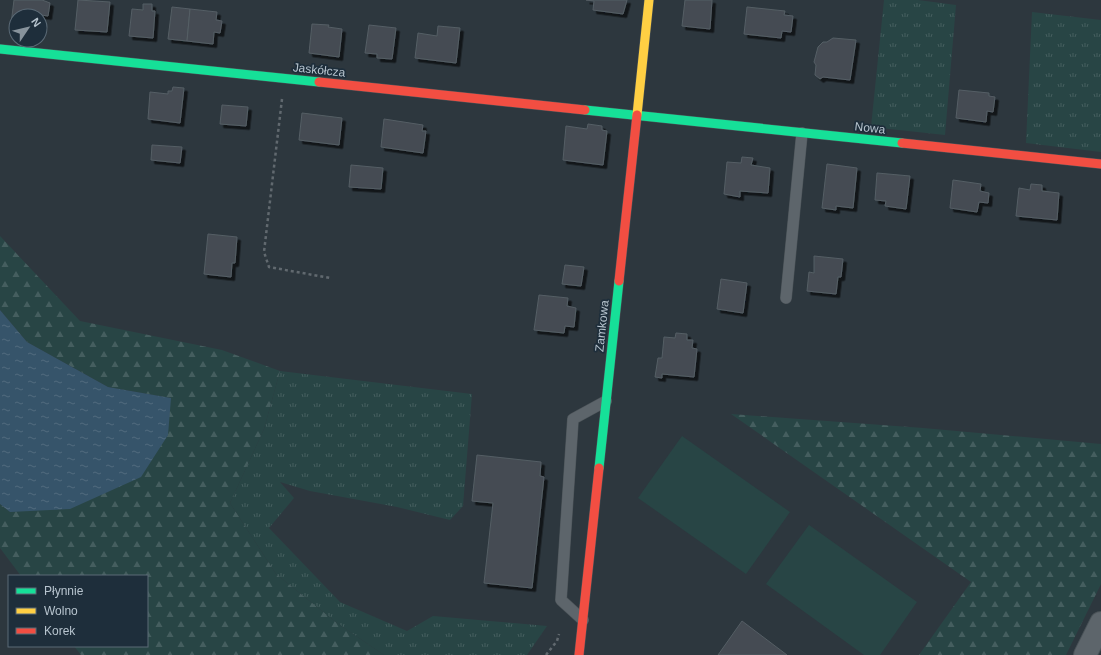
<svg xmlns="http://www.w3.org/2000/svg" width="1101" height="655" viewBox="0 0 1101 655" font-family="Arial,sans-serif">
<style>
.grass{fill:url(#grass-tufts)}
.forest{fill:url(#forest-firs)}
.pitch{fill:#284545}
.water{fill:url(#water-ripples)}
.building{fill:#444c52;stroke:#555e65;filter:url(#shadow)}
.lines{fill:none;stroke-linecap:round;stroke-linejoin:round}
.lane-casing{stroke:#4b5358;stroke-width:12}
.street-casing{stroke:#4b5358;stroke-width:24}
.fast-casing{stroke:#4b5358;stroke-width:10}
.slow-casing{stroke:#4b5358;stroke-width:10}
.jam-casing{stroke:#4b5358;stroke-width:10}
.path{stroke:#61696f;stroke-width:2.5;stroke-dasharray:3 3;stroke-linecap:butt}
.lane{stroke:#5d656b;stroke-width:11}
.street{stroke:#5d656b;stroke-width:22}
.fast{stroke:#16e098;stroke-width:9}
.slow{stroke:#ffcf43;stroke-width:9}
.jam{stroke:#f24e42;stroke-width:9}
.labels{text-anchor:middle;stroke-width:3.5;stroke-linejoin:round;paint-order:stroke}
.street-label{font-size:12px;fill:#b7c4ce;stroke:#1e2e3b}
</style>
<defs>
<pattern id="grass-tufts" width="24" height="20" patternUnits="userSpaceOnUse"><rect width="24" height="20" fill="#284545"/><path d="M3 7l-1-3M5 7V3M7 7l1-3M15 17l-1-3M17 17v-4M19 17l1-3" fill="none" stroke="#455e5f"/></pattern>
<pattern id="forest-firs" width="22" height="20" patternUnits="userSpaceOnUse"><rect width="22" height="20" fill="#284545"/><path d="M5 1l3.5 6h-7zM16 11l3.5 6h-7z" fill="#455e5f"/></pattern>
<pattern id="water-ripples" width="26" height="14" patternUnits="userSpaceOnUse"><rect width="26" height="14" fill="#36546a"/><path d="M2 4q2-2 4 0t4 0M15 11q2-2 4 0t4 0" fill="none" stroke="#516b7e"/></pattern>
<filter id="shadow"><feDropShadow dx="3.5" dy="3.5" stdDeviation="0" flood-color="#0009"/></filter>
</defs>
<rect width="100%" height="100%" fill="#2d373e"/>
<g class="grass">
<polygon points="884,0 918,0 956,5 945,135 871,127"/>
<polygon points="1032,12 1101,20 1101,152 1026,143"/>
<polygon points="280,371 472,394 463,506 450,520 397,507 310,491 280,482 294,498 269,528 340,602 407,631 433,616 547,626 527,655 384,655 337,623 276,574 230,503 264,429"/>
</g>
<g class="forest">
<polygon points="0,236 80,321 222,350 280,371 264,429 230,503 276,574 337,623 384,655 81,655 74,646 147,646 147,576 21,576 0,548 0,504 10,512 170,398 108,387 27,342 0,310"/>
<polygon points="731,414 923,428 1101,444 1101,584 1066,655 919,655 971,582"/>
</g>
<g class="pitch">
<polygon points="682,436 790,512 746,574 638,498"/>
<polygon points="809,525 917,602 880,655 864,655 766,584"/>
</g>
<polygon class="water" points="0,310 27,342 108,387 171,398 168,435 141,477 70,509 10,512 0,504"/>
<g class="building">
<polygon points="14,0 42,0 50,3 48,16 41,15 40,19 40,16 16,16 16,24 11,24"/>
<polygon points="78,0 110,2 107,32 75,30"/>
<polygon points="586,0 627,0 623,14 593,10 594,1"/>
<polygon points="685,0 712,0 710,29 682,26"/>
<polygon points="143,4 152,4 152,11 155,11 153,38 129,36 132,9 143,10"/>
<polygon points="172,7 190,9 187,41 168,39"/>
<polygon points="747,7 785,11 784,15 793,16 791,32 782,31 781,38 744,34"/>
<polygon points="190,9 217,12 216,20 222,21 220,33 214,32 213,44 187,41"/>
<polygon points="312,24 329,25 328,27 342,29 339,57 309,53"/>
<polygon points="369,25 396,28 392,59 377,58 377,54 365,53"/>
<polygon points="438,26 460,28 456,63 415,58 418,33 437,36"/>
<polygon points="833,38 856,40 850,80 823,77 820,79 815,75 816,65 814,62 818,47 823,42 827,42"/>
<polygon points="173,87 184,88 180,123 148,119 150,92 168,94 168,91 172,91"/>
<polygon points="959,90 989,93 989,96 995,97 993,112 987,111 986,122 956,118"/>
<polygon points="222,105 248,107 246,126 220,124"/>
<polygon points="302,113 342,118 339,145 299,140"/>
<polygon points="384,119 423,125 422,131 426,131 423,153 381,147"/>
<polygon points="588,124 602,126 602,130 607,131 603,165 563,160 566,126 587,129"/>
<polygon points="152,145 182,147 180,163 151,160"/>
<polygon points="742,157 753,158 751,165 770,168 768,193 740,191 740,197 724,194 727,162 741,163"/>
<polygon points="827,164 857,168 853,208 836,206 836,210 822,208"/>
<polygon points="351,165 383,168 381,189 349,187"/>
<polygon points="877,173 910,176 906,209 885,206 886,201 875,200"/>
<polygon points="953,180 981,184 980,191 989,193 988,203 979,202 977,212 950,208"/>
<polygon points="1031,184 1042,185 1042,191 1059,193 1057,220 1016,216 1019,188 1030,190"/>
<polygon points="208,234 237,237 235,263 232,263 231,277 204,274"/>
<polygon points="814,256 843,259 841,277 838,277 836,294 807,291 809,272 814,273"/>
<polygon points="565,265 584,267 581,286 562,284"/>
<polygon points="721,279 747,283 743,313 717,309"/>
<polygon points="539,295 568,298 567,306 576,308 574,327 565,326 564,333 534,330"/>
<polygon points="676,333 687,334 687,340 693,340 692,348 697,349 694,377 662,374 662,378 655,377 658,358 662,358 664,337 675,338"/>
<polygon points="477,455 541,462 540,476 544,477 532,588 484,583 493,503 472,501"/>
<polygon points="742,621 787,655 718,655"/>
</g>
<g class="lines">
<defs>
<g id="lane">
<polyline points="786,298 802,133"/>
<polyline points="583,620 561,600 573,419 606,401"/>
</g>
<polyline id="street" points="1085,655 1101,623"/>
<g id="fast">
<polyline points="0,49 319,82"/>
<polyline points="585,110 902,143"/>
<polyline points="599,468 619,281"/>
</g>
<polyline id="slow" points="637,115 649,0"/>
<g id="jam">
<polyline points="319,82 585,110"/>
<polyline points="902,143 1101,164"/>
<polyline points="619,281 637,115"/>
<polyline points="579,655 599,468"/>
</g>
</defs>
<use href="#lane" class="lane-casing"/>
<use href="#street" class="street-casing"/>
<use href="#fast" class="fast-casing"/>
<use href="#slow" class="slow-casing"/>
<use href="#jam" class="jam-casing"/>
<g class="path">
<polyline points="282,99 264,252 269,267 330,278"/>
<polyline points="546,655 557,641 559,634"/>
</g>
<use href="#lane" class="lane"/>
<use href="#street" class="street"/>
<use href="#fast" class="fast"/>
<use href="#slow" class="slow"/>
<use href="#jam" class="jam"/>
</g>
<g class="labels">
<g class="street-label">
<text transform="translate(319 70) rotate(6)" y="4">Jaskółcza</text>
<text transform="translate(870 128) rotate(6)" y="4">Nowa</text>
<text transform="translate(602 326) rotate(-84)" y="4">Zamkowa</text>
</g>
</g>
<rect x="8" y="575" width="140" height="72" fill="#1e2e3b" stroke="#5b6a76"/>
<rect x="16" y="588" width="20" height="6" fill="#16e098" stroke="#5b6a76"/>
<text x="44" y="595" font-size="12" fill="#b7c4ce">Płynnie</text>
<rect x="16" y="608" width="20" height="6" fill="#ffcf43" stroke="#5b6a76"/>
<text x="44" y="615" font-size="12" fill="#b7c4ce">Wolno</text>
<rect x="16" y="628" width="20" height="6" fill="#f24e42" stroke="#5b6a76"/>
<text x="44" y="635" font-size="12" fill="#b7c4ce">Korek</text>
<g transform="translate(28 28) rotate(55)"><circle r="19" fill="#1e2e3b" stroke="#5b6a76"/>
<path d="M0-3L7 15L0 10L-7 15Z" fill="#87939c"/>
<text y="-6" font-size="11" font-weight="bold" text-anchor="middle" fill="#b7c4ce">N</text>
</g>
</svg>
